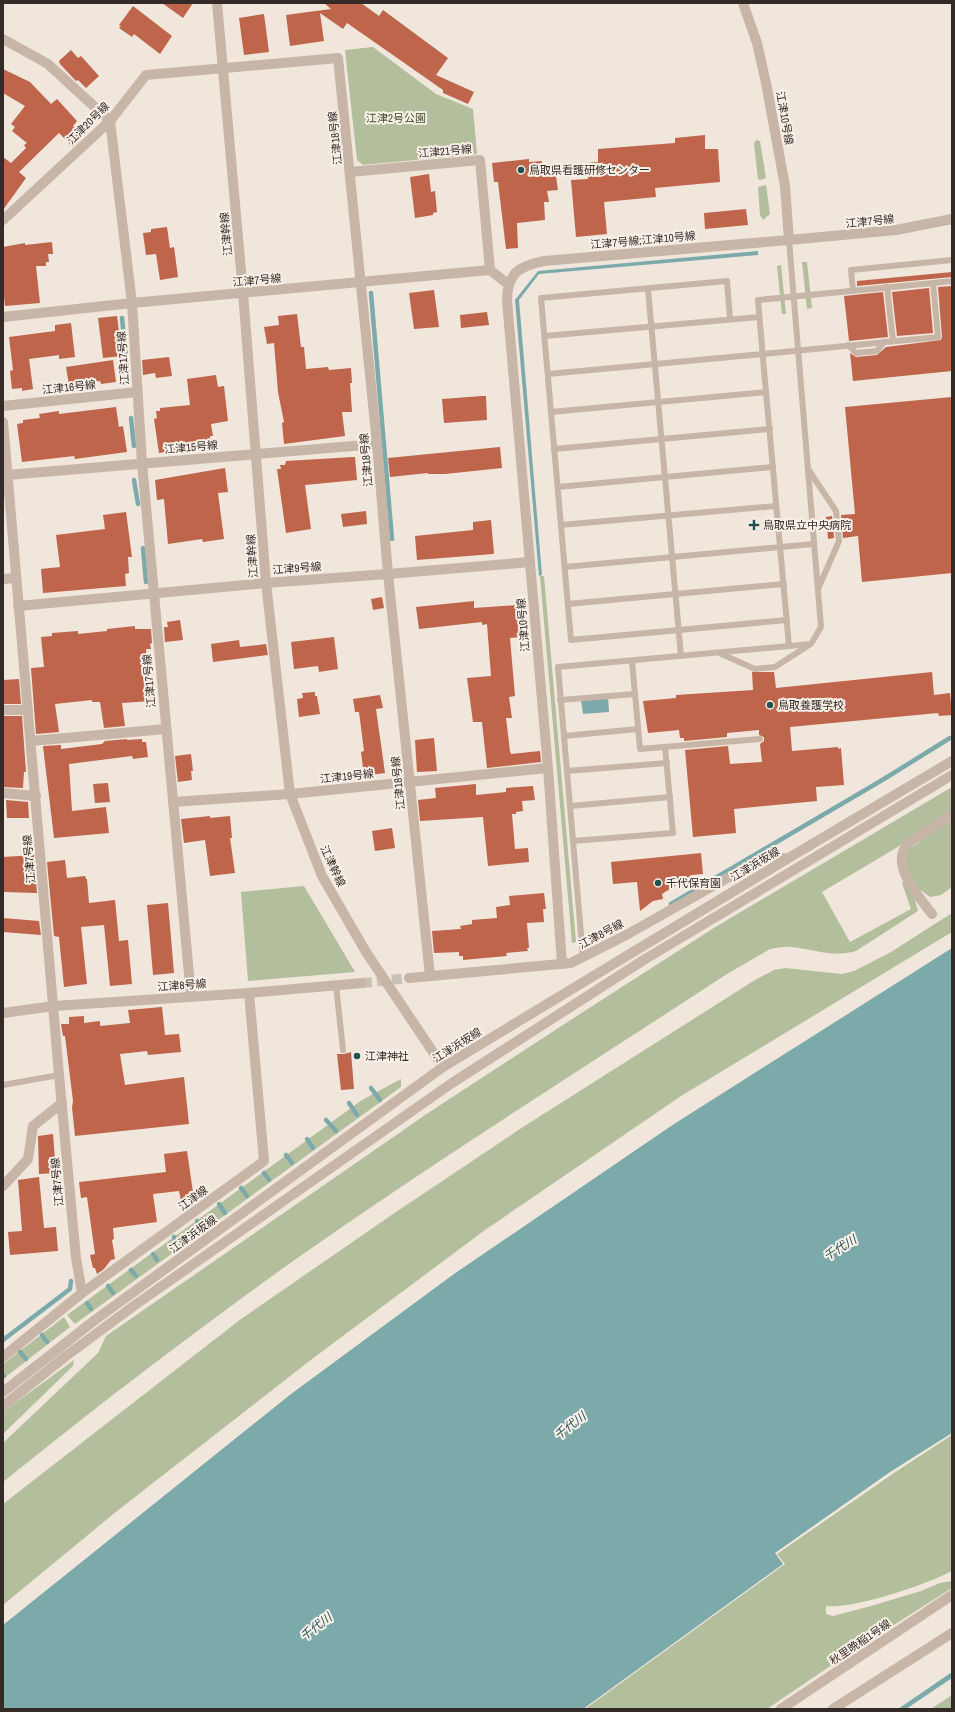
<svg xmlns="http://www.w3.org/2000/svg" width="955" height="1712" viewBox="0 0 955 1712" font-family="'Archivo Narrow','Noto Sans JP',sans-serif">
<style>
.green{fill:#b3be9c}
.water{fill:#7caaab}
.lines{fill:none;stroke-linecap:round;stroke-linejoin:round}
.stream{stroke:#7caaab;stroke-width:4.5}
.building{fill:#be654b}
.minor-tunnel{stroke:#cac1b7;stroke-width:10;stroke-dasharray:10 5;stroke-linecap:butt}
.service{stroke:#c7b6a8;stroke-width:6}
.minor{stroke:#c7b6a8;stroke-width:10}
.tertiary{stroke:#c7b6a8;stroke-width:10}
.poi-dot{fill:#205153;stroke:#f8f0e7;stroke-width:1.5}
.labels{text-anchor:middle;stroke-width:4;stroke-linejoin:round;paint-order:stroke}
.park-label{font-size:11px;fill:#44512d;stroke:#f8f0e7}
.street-label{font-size:11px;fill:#342b28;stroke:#f8f0e7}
.poi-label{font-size:11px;fill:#342b28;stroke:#f8f0e7;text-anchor:start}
.water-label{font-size:12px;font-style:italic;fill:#205153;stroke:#f8f0e7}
</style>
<rect width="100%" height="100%" fill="#f0e6db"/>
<g class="green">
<polygon points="373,47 436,94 473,109 477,154 363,165 357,160 345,50"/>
<polygon points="756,140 760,141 766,178 760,180 758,179 754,144"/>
<polygon points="766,185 770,214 763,220 760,215 758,187"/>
<polygon points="802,262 807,262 812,308 807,309"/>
<polygon points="781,265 786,314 782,314 777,266"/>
<polygon points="540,576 544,576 576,942 572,943"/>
<path d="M952 787V810L896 848 822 892 850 942 911 909 902 883 905 881 914 897 918 911 856 951C831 958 815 949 791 947 785 946 777 948 770 949L727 974C582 1069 435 1161 293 1261 194 1332 97 1406 3 1482V1443L98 1353 106 1336 431 1111 583 1012 717 926Z"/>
<polygon points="952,818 952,887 941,895 930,897 919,889 905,866 908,850"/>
<polygon points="304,886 355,972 248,981 241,892"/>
<polygon points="952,913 952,932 681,1096 485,1230 312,1359 117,1511 3,1605 3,1504 241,1319 393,1214 523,1127 755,980 774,970 785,968 842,974 854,971 891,952"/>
<polygon points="401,1079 401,1087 75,1324 67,1315 362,1100"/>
<polygon points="64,1317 70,1327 3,1379 3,1364"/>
<polygon points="74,1360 73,1366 3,1434 3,1412"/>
<path d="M952 1435V1571C925 1585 855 1609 826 1606V1614L833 1616 871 1606 921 1591 940 1583 952 1581V1588L845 1656 767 1709H585L785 1564 777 1554 894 1473Z"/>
<polygon points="952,1695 952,1709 931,1709"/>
</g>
<g class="water">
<polygon points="758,251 758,255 539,274 519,300 542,575 539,576 515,300 538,271"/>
<polygon points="608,697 609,712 583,714 581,700"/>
<polygon points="952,948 952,1433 890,1472 775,1553 783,1564 583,1709 3,1709 3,1625 291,1394 454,1274 674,1124"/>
<polygon points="952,1672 952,1678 906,1709 898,1709"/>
</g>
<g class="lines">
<g class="stream">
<polyline points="371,293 392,539"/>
<polyline points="122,318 128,377"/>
<polyline points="131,418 134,446"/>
<polyline points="134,480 138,504"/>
<polyline points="143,548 146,582"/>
<polyline points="671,904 884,779 950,738"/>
<polyline points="371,1088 380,1100"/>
<polyline points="349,1103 357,1115"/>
<polyline points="326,1120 336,1131"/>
<polyline points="307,1139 313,1148"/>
<polyline points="286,1155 292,1163"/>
<polyline points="264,1173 269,1180"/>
<polyline points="241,1188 247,1196"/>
<polyline points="219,1204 225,1213"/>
<polyline points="197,1221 203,1229"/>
<polyline points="174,1237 180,1244"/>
<polyline points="153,1254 157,1260"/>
<polyline points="131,1270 136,1276"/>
<polyline points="108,1286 113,1293"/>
<polyline points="87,1303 91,1309"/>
<polyline points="42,1335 47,1342"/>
<polyline points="3,1340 70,1289 71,1281"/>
<polyline points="20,1352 26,1359"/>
<polyline points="3,1375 4,1376"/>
</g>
</g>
<g class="building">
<polygon points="162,3 193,3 183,18"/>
<polygon points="324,3 361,3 379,16 383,10 448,58 436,75 474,92 468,104 443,93 443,90 347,23 343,29 320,13 324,41 290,46 286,15 331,9"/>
<polygon points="133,6 172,36 160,54 134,34 132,37 119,28 121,26 119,25"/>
<polygon points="264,14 269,52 244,55 239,18"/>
<polygon points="71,50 78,58 81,56 99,76 86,88 78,80 76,81 60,64 59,61"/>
<polygon points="3,69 30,82 51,104 57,99 77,121 73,126 83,136 73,147 59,133 19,172 26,178 3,210 3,157 11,163 26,148 24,145 27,143 12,131 15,127 11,124 25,106 3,93"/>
<polygon points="705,135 705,149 718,149 720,182 655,188 656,197 604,202 607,234 576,237 571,180 588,179 587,163 598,162 598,149 675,143 675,138"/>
<polygon points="529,159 529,162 542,161 542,177 556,176 558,190 547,191 549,202 544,202 545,220 517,223 518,248 506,249 498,182 494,182 492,163"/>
<polygon points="429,174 431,192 435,191 437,212 433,213 433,215 415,218 410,177"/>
<polygon points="746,209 748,225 705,229 704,213"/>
<polygon points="167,227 170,248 174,247 178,277 160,280 156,254 146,255 143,233 151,232 151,229"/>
<polygon points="52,242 53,254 48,254 49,262 46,262 46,266 36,266 40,303 5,306 3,287 3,247 25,243 25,245"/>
<polygon points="952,272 952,277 857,286 857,281"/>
<polygon points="952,286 952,371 853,381 850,353 856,357 877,355 886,347 941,340 942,337 938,287"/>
<polygon points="929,288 933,333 897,336 892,292"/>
<polygon points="434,290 439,327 414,329 409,293"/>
<polygon points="883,292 888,337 849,341 844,296"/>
<polygon points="487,312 489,325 461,328 460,315"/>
<polygon points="297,314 301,347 304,347 306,369 328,367 329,370 351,368 352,383 350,383 352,412 342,412 345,436 284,444 282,423 284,422 278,392 274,343 267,344 264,327 279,325 278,316"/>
<polygon points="117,316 122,356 103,358 98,318"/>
<polygon points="71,323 75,357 59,359 59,355 29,359 33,389 22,391 22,388 12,389 10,371 13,370 9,337 55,331 55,325"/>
<polygon points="169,357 172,376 156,378 155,373 143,375 142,360"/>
<polygon points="113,360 116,382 101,384 100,381 69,385 66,367"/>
<polygon points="216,375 218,387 224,386 228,421 211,424 213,436 210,436 211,448 195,450 195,448 159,453 154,419 157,418 156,411 160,411 160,408 190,405 187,379"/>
<polygon points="482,396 486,396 487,420 444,423 442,399"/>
<polygon points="952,397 952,573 862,582 858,536 843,538 841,515 855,514 845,407"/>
<polygon points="116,407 119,427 123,426 127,452 75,459 74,456 22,462 17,424 23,423 23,420 40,418 39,414 59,411 59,414"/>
<polygon points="500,447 502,468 445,474 428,474 428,473 390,477 388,458"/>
<polygon points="353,457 355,457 357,480 305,485 311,529 286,533 277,469 281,469 280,465 285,465 286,461"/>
<polygon points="225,468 228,492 218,493 224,539 203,542 202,539 168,544 164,499 157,500 155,480"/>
<polygon points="366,511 367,524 343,527 341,514"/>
<polygon points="126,512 132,557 128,557 129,573 125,574 126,586 43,593 41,569 60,567 56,535 105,529 103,515"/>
<polygon points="832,516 834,538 828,539 826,517"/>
<polygon points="491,520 494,553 493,554 417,560 415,536 473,530 473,522"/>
<polygon points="382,597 384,608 373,610 371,599"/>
<polygon points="474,601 474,608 517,605 520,637 510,638 515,696 509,697 512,718 506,718 510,751 511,754 540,751 541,762 487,768 482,722 473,722 467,678 491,676 487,624 482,625 482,622 419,629 416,607"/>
<polygon points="180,620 183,640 165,642 164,627 168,627 167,622"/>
<polygon points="135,626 135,629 151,629 152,643 150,644 151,649 146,649 151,701 122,703 125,726 104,728 100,702 92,702 92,700 55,704 59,732 36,734 31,668 44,667 41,637 52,636 52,633 78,631 78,634 107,631 107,629"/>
<polygon points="334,637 338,669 319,672 318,666 294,669 291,642"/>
<polygon points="239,640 240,647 266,644 268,655 213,662 211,644"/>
<polygon points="752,672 774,672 776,688 932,672 934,695 950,693 952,715 939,716 938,713 790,727 792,751 838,747 838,749 841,748 844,785 816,787 817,801 734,809 736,833 693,837 685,750 728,746 730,764 762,762 760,744 764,741 764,737 759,735 759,730 727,733 727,737 684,741 684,738 680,738 679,730 648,733 643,701 676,698 676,695 753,690"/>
<polygon points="19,679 21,704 3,704 3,680"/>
<polygon points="315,692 315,696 317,696 320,714 299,717 297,699 303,698 302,693"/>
<polygon points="380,695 383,708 376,709 385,773 364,776 361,752 364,751 359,712 355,712 353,699"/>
<polygon points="3,716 22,716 26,772 24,772 23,788 3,787"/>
<polygon points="434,738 437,771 417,772 415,740"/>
<polygon points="127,739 127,740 142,739 142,742 146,742 148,757 133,759 132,756 69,764 72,811 106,807 109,833 54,838 43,746 61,745 61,749 102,744 105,741"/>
<polygon points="191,754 193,771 191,771 192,780 178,782 175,756"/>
<polygon points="108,783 110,802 95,803 93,784"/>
<polygon points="476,784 476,795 506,792 506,788 533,786 535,800 522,801 523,811 516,812 516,814 512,814 515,849 528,848 529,862 488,866 483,817 420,821 418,800 436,798 435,788"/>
<polygon points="6,800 28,802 29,818 7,818"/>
<polygon points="210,816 210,818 230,816 232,838 230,838 235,873 210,876 205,840 184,843 181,819"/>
<polygon points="392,828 395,848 375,851 372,831"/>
<polygon points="701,853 703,874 692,875 662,894 663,899 653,901 640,911 637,882 613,884 611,862"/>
<polygon points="34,855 37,893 3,892 3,857"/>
<polygon points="65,860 67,878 85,876 86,879 87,879 89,903 115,900 119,941 128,940 132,984 110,986 104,925 81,927 87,984 64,987 59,937 54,936 47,862"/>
<polygon points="544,893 546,909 543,909 544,922 527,923 529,948 527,948 528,951 506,953 507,956 463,960 463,956 459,956 459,952 434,953 432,931 461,929 460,926 472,924 472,920 497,918 496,907 510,905 509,896"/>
<polygon points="168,903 174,973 153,975 147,905"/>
<polygon points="3,918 39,921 41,935 3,932"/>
<polygon points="162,1007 165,1035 179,1034 181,1052 148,1055 147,1051 120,1054 125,1085 184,1077 189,1124 75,1136 72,1107 73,1101 65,1036 63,1036 61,1024 69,1024 69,1017 84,1016 84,1023 100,1021 100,1026 130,1023 128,1010"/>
<polygon points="351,1052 354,1089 341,1090 337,1054 344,1054"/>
<polygon points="53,1134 56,1173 39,1174 38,1136"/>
<polygon points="187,1151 194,1199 181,1201 179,1191 153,1194 157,1222 113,1228 114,1239 112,1240 115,1259 111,1260 104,1269 97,1274 95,1268 93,1268 90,1255 95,1254 87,1197 81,1198 79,1182 166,1172 164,1154"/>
<polygon points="39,1177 44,1228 56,1227 58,1251 10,1255 8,1232 22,1231 18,1180"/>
</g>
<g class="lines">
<polyline class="minor-tunnel" points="362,983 409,978"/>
<g class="service">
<polyline points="933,283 952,281"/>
<polyline points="887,287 893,341"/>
<polyline points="648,289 681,656"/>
<polyline points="853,291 851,270 952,260"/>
<polyline points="730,319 727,281 541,298 571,640 787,620"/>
<polyline points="545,336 759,317"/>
<polyline points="848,345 856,353 877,351 884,342"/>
<polyline points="548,374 763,354 938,337 933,283 758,300 764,370 789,646"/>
<polyline points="551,412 766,392"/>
<polyline points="554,449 770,429"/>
<polyline points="808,469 836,511 839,541 818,589"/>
<polyline points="558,487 773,467"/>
<polyline points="561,525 776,506"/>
<polyline points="565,567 813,544"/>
<polyline points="568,604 784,584"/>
<polyline points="719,653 755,669 775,667 809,645"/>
<polyline points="632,661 640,749 760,739"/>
<polyline points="560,700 635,694"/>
<polyline points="564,736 638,729"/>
<polyline points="567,771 667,763"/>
<polyline points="570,806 670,797"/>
<polyline points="573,841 673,833 665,747"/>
<polyline points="583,957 558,667 811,644 821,627 789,240"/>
<polyline points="336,985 343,1050"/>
<polyline points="3,1085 59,1075"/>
</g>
<g class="minor">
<polyline points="3,39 48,64 110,121 132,303 142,463 191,996"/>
<polyline points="350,172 480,160 490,270"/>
<polyline points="3,220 110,121 146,75 338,58 377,444 388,574 430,976"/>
<polyline points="789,240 896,230 952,219"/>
<polyline points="3,317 132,303 490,270 508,284"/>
<polyline points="3,406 137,392"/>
<polyline points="3,422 59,1075 76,1258 82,1293"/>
<polyline points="7,475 377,444"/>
<polyline points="3,579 16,578"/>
<polyline points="18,606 266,583 388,574 530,562"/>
<polyline points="3,710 28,710"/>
<polyline points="31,741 166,729"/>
<polyline points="3,793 36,796"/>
<polyline points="173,802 290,794 548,768"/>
<path d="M932 914C920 898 891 867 906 846 911 839 943 821 952 815"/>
<polyline points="409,978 571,963 628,934 768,855 787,859"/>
<polyline points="3,1013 54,1006 249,993 362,983"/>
<polyline points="3,1186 28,1159 33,1126 62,1103"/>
<polyline points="3,1357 82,1293 264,1161 249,993"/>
<polyline points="3,1406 66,1356 135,1305 452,1083 642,961 952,775"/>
<polyline points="833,1709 952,1633"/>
</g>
<g class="tertiary">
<polyline points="217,3 243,293 266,583 290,794 322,876 366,952 443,1067"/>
<path d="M562 964 548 768 507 301C507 273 519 266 544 261L789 240 785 186 766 83 757 43 743 3"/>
<polyline points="3,1392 95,1320 443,1067 787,859 952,761"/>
<polyline points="781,1709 952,1595"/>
</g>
</g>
<g class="poi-dot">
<circle cx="521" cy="170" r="4"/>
<path d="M752 519h4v4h4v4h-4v4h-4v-4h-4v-4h4z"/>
<circle cx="770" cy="705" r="4"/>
<circle cx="658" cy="883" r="4"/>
<circle cx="357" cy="1056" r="4"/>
</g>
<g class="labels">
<g class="park-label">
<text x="396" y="122">江津2号公園</text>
</g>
<g class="street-label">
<text transform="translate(785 118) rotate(80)" y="4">江津10号線</text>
<text transform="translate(88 123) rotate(-45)" y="4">江津20号線</text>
<text transform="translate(335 138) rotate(-96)" y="4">江津18号線</text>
<text transform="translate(445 151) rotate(-5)" y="4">江津21号線</text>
<text transform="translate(870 221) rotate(-6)" y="4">江津7号線</text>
<text transform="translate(226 234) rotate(-95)" y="4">江津幹線</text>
<text transform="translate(643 240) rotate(-5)" y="4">江津7号線;江津10号線</text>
<text transform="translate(257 280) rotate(-5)" y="4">江津7号線</text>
<text transform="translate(123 358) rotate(-94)" y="4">江津17号線</text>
<text transform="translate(69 387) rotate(-6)" y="4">江津16号線</text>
<text transform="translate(191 447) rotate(-5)" y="4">江津15号線</text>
<text transform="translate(366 460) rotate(-95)" y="4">江津18号線</text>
<text transform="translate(252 556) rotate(-94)" y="4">江津幹線</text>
<text transform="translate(297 568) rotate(-4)" y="4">江津9号線</text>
<text transform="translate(523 625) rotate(-95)" y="4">江津10号線</text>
<text transform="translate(149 681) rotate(-95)" y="4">江津17号線</text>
<text transform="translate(347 776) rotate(-6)" y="4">江津19号線</text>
<text transform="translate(398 783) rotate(-96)" y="4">江津18号線</text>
<text transform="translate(29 859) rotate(-95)" y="4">江津7号線</text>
<text transform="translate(755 864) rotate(-31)" y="4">江津浜坂線</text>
<text transform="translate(333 866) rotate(65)" y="4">江津幹線</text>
<text transform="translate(601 934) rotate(-28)" y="4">江津8号線</text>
<text transform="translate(182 985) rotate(-4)" y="4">江津8号線</text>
<text transform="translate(457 1045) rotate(-32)" y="4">江津浜坂線</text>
<text transform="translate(57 1182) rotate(-95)" y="4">江津7号線</text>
<text transform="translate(193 1198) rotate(-36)" y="4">江津線</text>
<text transform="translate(193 1234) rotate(-36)" y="4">江津浜坂線</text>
<text transform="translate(860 1642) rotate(-34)" y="4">秋里晩稲1号線</text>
</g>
<g class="poi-label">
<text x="529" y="174">鳥取県看護研修センター</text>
<text x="763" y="529">鳥取県立中央病院</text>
<text x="778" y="709">鳥取養護学校</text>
<text x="666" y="887">千代保育園</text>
<text x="365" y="1060">江津神社</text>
</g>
<g class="water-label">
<text transform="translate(840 1248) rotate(-32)" y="4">千代川</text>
<text transform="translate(570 1426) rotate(-38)" y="4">千代川</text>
<text transform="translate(316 1627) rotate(-38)" y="4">千代川</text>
</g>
</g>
<rect width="955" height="1712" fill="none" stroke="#342b28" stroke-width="8"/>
</svg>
